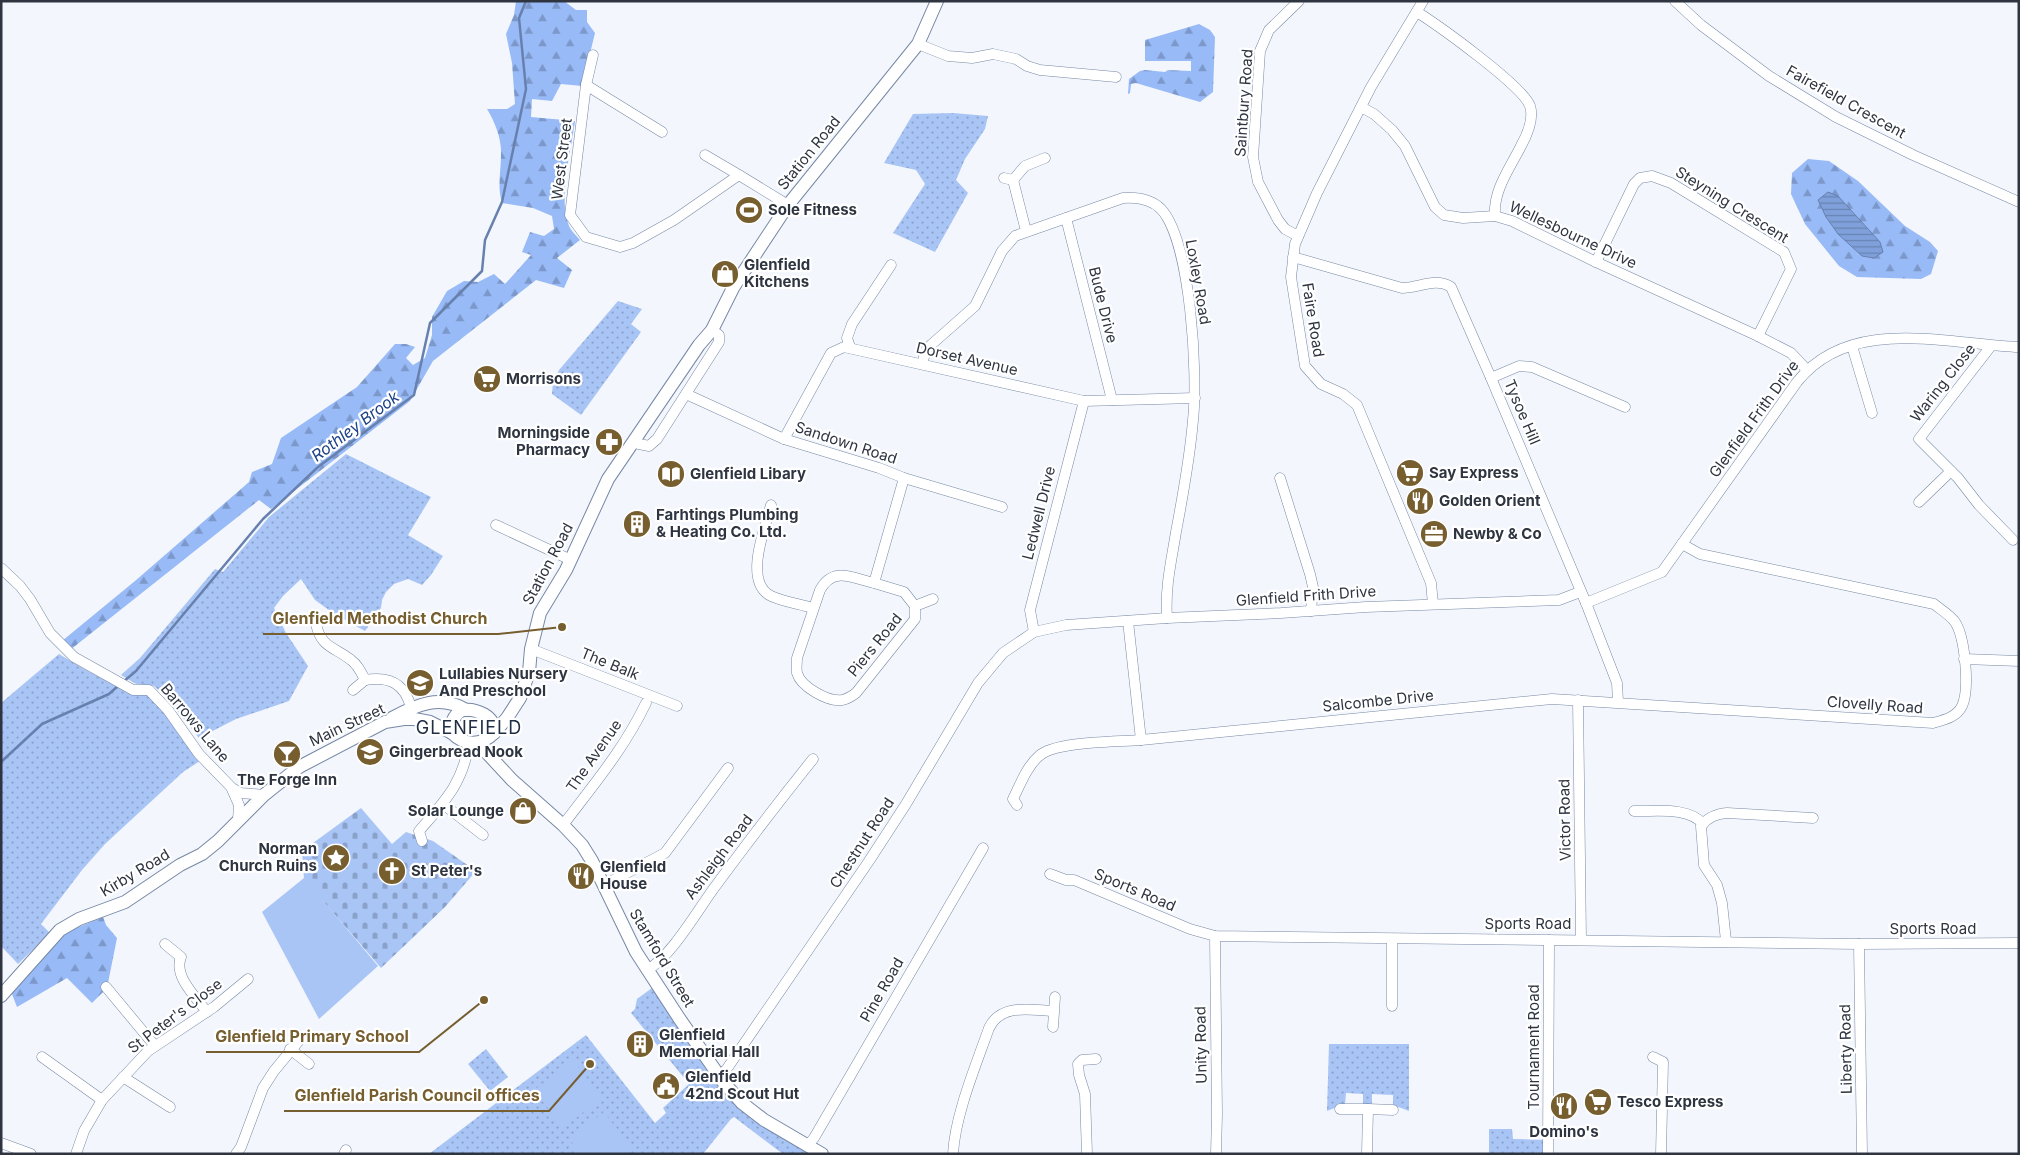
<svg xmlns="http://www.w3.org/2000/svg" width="2020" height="1155" viewBox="0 0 2020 1155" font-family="Inter,sans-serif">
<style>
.grass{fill:url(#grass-dots)}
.forest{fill:url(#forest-firs)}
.cemetery{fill:url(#cemetery-stones)}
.garden{fill:#a9c5f6}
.water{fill:url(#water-rules);stroke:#6780ad}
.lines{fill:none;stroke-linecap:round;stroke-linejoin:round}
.stream{stroke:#6780ad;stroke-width:2.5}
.minor-casing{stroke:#7788a4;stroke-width:11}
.tertiary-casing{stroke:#7788a4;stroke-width:14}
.minor{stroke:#fff;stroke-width:10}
.tertiary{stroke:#fff;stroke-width:12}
.labels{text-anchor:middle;stroke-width:4.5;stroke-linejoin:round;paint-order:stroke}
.street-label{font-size:15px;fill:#2e3541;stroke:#fff}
.poi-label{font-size:15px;font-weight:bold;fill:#2e3541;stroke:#fff;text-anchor:start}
.water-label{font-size:16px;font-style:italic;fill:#1b4085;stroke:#fff}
.quarter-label{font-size:18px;letter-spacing:1px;fill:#202d44;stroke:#fff}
.leader{fill:none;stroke:#765e2f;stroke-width:2}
.callout-dot{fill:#765e2f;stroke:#fff;stroke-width:2}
.callout-label{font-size:16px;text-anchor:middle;font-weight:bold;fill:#765e2f;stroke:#fff;stroke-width:4.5;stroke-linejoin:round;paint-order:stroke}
</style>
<defs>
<pattern id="grass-dots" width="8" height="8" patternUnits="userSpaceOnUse" patternTransform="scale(1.25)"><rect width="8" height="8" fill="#a9c5f6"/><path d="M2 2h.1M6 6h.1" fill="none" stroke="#8aa1c9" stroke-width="1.8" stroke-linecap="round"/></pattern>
<pattern id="forest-firs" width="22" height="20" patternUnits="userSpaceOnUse" patternTransform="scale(1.25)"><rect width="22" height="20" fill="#98baf7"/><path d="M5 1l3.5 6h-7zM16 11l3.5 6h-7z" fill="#7c98ca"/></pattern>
<pattern id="cemetery-stones" width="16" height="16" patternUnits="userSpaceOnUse" patternTransform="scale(1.25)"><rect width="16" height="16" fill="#a9c5f6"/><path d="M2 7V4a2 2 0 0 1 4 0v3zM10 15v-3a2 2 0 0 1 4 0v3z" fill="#8aa1c9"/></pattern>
<pattern id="water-rules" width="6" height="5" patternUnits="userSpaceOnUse" patternTransform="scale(1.25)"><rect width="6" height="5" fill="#7fa0db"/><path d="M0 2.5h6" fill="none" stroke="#6883b3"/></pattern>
</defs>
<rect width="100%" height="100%" fill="#f3f7fd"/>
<g class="grass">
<polygon points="953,113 988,116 985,129 965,159 956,180 968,193 935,252 893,233 925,184 916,170 884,163 913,114"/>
<polygon points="618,301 642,309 631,324 641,332 581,415 552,394 553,382 559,370"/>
<polygon points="346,454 431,497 408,535 443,556 431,575 422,585 408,579 394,584 386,592 382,600 381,608 365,631 333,613 315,600 301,579 283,596 274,608 286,633 308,666 289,701 236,719 199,738 168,699 154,686 136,684 121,675 140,658 215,569 223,572 269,517"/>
<polygon points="59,654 84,669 129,693 148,695 166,712 200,761 183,772 105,844 82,870 41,924 50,933 18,964 1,946 1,703"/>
<polygon points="656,985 742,1103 822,1154 783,1154 734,1117 731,1119 703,1154 429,1154 586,1035 655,1123 666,1113 663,1108 689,1084 631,1013 635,1009 637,999"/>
<polygon points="1329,1044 1409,1044 1409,1111 1393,1105 1393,1095 1372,1094 1372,1106 1363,1106 1363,1094 1346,1093 1345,1104 1327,1111"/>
<polygon points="486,1049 508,1077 490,1091 468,1064"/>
<polygon points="1489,1129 1512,1129 1513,1139 1548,1140 1548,1154 1489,1154"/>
</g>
<g class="forest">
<path d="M516 1H564L576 10H587V22L595 33 582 86 561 84 552 101 532 99 531 117 575 121C571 151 557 200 570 228 573 233 577 236 580 240L557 258 572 270 564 288 536 280 433 361 410 401 271 509 259 500 70 650 62 641 135 581 249 482 252 472 272 464 281 438 357 387 395 344H406L415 347 406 358 413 365 425 358 432 335V317L447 291 464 281 478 282 494 274 505 284 531 255 522 252 530 232 544 236 554 229 552 216 533 208 502 203C497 186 501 172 501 155 502 140 495 122 487 109H507L515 104 512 63 506 34 514 15Z"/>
<polygon points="1199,24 1210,30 1215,37 1213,92 1200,102 1136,83 1131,84 1130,93 1128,94 1129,79 1140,71 1145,70 1165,72 1168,70 1191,71 1191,61 1145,61 1145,40"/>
<polygon points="1808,159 1829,161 1858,181 1905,226 1930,242 1938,251 1931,274 1921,279 1857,277 1839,266 1805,224 1791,194 1792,173"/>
<polygon points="103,917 106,925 117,938 107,988 92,1003 67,978 17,1007 10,989 59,935"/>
</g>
<polygon class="cemetery" points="361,808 392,844 406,832 433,841 476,871 445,907 381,968 304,879 302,851"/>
<g class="garden">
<polygon points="304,878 378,966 319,1019 262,912"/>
<polygon points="573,1060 602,1098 563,1128 534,1090"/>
<polygon points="604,1112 631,1147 623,1154 581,1154 569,1139"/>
</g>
<polygon class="water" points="1828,192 1838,196 1880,242 1883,252 1874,258 1862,256 1838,234 1826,217 1818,200"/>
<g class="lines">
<g class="stream">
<polyline points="123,682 136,671 263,519 318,467 414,395 430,323 482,271 485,240 502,202 526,89 519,18 526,1"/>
<polyline points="1,762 42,724 109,694 119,685"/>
</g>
<defs>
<g id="minor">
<polyline points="1423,1 1371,87 1317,193 1295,244 1291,277 1305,366 1321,384 1343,394 1357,405 1431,583 1433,604"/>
<polyline points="1675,1 1701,25 1769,76 1836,117 1913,155 2019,202"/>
<path d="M1417 12C1439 26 1523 86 1530 106 1534 118 1527 135 1521 146 1510 168 1493 190 1495 216"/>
<polyline points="918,44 948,56 972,58 993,54 1016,59 1027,66 1040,70 1116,77"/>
<polyline points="586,85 593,55"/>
<polyline points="1361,107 1374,114 1392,130 1405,146 1435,207 1444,215 1463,218 1495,216 1512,221 1596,262 1758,336 1791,353 1807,370"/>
<polyline points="662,132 586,85 570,215 586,237 620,247 633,243 674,220 739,175 788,205"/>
<polyline points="705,155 739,175"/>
<polyline points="1004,178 1013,180 1025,166 1045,158"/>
<polyline points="1013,180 1026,231"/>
<polyline points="1066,218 1112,400"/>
<polyline points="1298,236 1285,229 1278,220 1258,182 1253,157 1260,51 1269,30 1299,1"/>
<path d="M1293 257 1402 288C1419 288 1435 277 1451 287L1491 378 1586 603 1617 683 1618 702"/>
<polyline points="1596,262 1634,184 1640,178 1652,176 1671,183 1784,252 1791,269 1758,336"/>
<polyline points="1852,346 1872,413"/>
<polyline points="1991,346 1919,439 1958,478 1979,505 2013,540"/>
<polyline points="850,347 847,338 852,324 891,265"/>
<path d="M922 364 926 350 932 344 975 306 1002 251 1015 236 1123 198C1137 197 1151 199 1161 209 1191 241 1198 376 1193 420 1190 457 1183 495 1176 532 1171 563 1165 587 1167 618"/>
<polyline points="1491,378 1519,366 1532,367 1625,407"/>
<polyline points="686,394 784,439 879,468 904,478 1002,507"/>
<polyline points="784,439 831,353 844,347 1084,401 1195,398"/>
<polyline points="634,440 639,444 649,446 657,439 719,342 719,335 712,330"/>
<polyline points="1280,478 1310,574 1313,587 1311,611"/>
<polyline points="1919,502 1951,471"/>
<path d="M771 505C765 528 743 582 771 596 784 602 800 604 813 608"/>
<polyline points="496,525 571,560"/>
<polyline points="1,568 20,586 30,599 50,633 74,657 133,690 149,690 168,710 199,754 231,787 239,805 238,820"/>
<path d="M874 583C852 578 833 566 820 590L797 658C797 663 796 668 797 673 801 687 828 702 842 700 848 699 852 696 856 693L915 619V606L904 592 874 583 904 478"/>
<path d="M1586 603 1662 572 1797 382C1850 315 1946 344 2019 347"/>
<polyline points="915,606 933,599"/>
<path d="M1128 621 1141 740 1552 699 1933 723C1944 720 1957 717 1962 706 1970 689 1965 637 1955 622 1950 615 1940 609 1934 604L1700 554 1682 544"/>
<path d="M316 624C321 648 335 647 351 660 358 665 361 672 365 680 389 676 405 683 411 708"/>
<polyline points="1034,632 1030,610 1084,401"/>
<polyline points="531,649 677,706"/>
<polyline points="1964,659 2019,661"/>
<polyline points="353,690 365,680"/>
<polyline points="1578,700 1581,939"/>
<polyline points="232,788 241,793 264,795"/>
<polyline points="443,804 483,835"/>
<path d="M1017 805 1013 799C1020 785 1027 766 1039 756 1055 741 1118 742 1141 740"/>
<path d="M1634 811C1654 812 1688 806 1703 824"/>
<path d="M563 825C594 784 624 749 646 703"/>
<path d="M422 841 419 831C445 801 463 783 469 743"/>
<polyline points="1050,874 1066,880 1074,880 1190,929 1215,936 1859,944 2019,943"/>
<polyline points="604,885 665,853 728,768"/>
<polyline points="1215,936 1217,1114 1216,1154"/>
<polyline points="1392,939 1392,1006"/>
<path d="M1726 941 1722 903 1717 885 1704 865 1701 826C1708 817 1716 814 1727 813L1813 818"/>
<path d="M165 944 181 957C173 976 196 997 207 1012"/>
<polyline points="1859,944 1862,1154"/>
<path d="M647 970C673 955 698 909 717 884 748 842 780 800 813 759"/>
<polyline points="106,987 155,1046"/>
<polyline points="1053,1027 1055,997"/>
<polyline points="290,1049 309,1064"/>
<polyline points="42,1057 102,1100"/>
<polyline points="1653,1057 1663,1062 1661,1154"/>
<polyline points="718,1076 726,1070 869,861 906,804 978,683 1003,653 1034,632 1066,625 1167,618 1281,613 1366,607 1559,600 1580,592"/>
<polyline points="123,1077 170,1107"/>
<polyline points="1340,1109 1368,1109 1367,1154"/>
<polyline points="1368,1109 1393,1110"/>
<polyline points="1,1143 31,1154"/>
<polyline points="807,1146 814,1138 983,848"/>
<polyline points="76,1154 84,1131 102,1100 148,1051 214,1007 248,979"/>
<polyline points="236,1154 241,1147 263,1088 274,1071 302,1037"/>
<polyline points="344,1154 346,1150"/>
<path d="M953 1154C955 1115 976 1065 989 1028 1001 1003 1030 1010 1053 1011"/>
<polyline points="1087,1154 1085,1094 1079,1075 1078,1064 1082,1060 1096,1059"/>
<polyline points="1548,1154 1549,940"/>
</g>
<g id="tertiary">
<path d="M462 710C476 708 496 716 494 733 481 746 465 746 452 733 451 722 453 716 462 710Z"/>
<path d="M392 718C416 705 440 694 466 710"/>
<polyline points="494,733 507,718 520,698 529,672 531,649 540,613 566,570 608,479 699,345 712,330 733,288 788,205 918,44 937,1"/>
<polyline points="472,743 487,753 512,780 563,825 582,845 592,861 636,952 679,1018 724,1083 742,1103 764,1120 822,1154"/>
<polyline points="1,996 60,930 79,919 125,902 180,865 202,854 218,841 264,795 299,767 385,722 404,719 414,719 430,722 452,733"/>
</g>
</defs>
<use href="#minor" class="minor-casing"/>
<use href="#tertiary" class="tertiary-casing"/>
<use href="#minor" class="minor"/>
<use href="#tertiary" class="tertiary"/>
</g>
<defs>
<symbol id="stadium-disc" viewBox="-11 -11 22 22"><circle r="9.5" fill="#765e2f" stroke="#fff"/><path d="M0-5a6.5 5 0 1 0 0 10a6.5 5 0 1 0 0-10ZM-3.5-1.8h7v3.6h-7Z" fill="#fff"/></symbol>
<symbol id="shop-disc" viewBox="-11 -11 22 22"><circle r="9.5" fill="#765e2f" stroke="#fff"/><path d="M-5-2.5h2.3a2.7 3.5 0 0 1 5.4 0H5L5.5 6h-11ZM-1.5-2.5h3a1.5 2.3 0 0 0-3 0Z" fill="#fff"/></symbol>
<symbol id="supermarket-disc" viewBox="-11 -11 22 22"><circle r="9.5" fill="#765e2f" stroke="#fff"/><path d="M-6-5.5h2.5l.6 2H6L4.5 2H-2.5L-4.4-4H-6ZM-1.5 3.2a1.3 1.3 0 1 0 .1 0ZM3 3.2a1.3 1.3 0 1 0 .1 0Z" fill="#fff"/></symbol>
<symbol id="pharmacy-disc" viewBox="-11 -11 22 22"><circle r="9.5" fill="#765e2f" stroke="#fff"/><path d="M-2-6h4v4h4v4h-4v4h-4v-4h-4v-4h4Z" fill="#fff"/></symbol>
<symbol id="library-disc" viewBox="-11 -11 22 22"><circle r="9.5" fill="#765e2f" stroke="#fff"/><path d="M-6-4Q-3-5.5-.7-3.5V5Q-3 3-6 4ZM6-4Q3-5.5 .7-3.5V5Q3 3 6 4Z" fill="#fff"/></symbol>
<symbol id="restaurant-disc" viewBox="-11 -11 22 22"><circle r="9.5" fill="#765e2f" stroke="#fff"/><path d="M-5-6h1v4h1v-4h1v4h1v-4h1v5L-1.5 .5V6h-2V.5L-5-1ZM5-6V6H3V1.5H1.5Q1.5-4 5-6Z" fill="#fff"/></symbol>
<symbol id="building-disc" viewBox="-11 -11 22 22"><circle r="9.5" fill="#765e2f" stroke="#fff"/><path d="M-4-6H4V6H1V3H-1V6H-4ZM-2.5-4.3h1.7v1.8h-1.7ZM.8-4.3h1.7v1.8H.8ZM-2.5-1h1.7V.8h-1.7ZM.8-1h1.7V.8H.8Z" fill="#fff"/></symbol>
<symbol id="office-disc" viewBox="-11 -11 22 22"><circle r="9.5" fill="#765e2f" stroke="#fff"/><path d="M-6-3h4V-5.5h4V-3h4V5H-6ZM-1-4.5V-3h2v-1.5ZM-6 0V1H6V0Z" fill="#fff"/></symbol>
<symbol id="school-disc" viewBox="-11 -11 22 22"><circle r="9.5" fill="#765e2f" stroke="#fff"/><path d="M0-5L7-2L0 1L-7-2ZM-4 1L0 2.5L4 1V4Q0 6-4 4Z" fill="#fff"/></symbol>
<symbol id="bar-disc" viewBox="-11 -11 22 22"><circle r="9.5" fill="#765e2f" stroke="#fff"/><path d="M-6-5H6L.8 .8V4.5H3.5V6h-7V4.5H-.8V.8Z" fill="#fff"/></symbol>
<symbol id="sight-disc" viewBox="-11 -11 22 22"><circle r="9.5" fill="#765e2f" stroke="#fff"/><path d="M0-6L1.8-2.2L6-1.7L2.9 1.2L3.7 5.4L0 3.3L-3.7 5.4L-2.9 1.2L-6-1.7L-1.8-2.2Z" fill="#fff"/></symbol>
<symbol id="church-disc" viewBox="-11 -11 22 22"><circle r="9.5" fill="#765e2f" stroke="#fff"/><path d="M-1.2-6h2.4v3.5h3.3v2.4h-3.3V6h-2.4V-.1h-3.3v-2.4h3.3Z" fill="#fff"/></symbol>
<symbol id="civic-disc" viewBox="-11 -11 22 22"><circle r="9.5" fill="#765e2f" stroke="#fff"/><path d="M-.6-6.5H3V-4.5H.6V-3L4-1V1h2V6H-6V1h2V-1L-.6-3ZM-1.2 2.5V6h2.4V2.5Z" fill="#fff"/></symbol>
</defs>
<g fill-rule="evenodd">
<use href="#stadium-disc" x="733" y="194" width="32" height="32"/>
<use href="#shop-disc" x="709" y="258" width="32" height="32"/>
<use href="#supermarket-disc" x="471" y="363" width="32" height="32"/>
<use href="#pharmacy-disc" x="593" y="426" width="32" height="32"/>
<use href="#supermarket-disc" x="1394" y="457" width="32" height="32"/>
<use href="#library-disc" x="655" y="458" width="32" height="32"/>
<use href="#restaurant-disc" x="1404" y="485" width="32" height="32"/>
<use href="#building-disc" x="621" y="508" width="32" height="32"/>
<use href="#office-disc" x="1418" y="518" width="32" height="32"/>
<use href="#school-disc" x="404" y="667" width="32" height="32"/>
<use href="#school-disc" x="354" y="736" width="32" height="32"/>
<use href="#bar-disc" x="271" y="738" width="32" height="32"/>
<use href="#shop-disc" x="507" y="795" width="32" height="32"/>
<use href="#sight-disc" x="320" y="842" width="32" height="32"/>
<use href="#church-disc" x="376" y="855" width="32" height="32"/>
<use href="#restaurant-disc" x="565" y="860" width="32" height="32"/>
<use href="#building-disc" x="624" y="1028" width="32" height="32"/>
<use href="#civic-disc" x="650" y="1070" width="32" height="32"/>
<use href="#supermarket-disc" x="1582" y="1086" width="32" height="32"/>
<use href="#restaurant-disc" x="1548" y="1090" width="32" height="32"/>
</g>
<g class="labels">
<g class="street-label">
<text transform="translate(1846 102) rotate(29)" y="5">Fairefield Crescent</text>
<text transform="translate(1244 103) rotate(-86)" y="5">Saintbury Road</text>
<text transform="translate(809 153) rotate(-51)" y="5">Station Road</text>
<text transform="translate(562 159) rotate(-83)" y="5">West Street</text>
<text transform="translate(1732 205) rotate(32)" y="5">Steyning Crescent</text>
<text transform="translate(1573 235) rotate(25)" y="5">Wellesbourne Drive</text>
<text transform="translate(1198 282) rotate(80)" y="5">Loxley Road</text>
<text transform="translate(1103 305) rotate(76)" y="5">Bude Drive</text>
<text transform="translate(1313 320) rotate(81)" y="5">Faire Road</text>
<text transform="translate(967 359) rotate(13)" y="5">Dorset Avenue</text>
<text transform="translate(1943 383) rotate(-52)" y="5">Waring Close</text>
<text transform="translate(1522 412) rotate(67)" y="5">Tysoe Hill</text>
<text transform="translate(1754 419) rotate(-54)" y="5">Glenfield Frith Drive</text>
<text transform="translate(846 443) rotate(18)" y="5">Sandown Road</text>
<text transform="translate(1039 513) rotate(-76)" y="5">Ledwell Drive</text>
<text transform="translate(548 564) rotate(-62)" y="5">Station Road</text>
<text transform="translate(1306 596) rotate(-4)" y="5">Glenfield Frith Drive</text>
<text transform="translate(875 645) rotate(-51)" y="5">Piers Road</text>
<text transform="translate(610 664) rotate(22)" y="5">The Balk</text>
<text transform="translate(1378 701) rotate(-6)" y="5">Salcombe Drive</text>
<text transform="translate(1875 705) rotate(4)" y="5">Clovelly Road</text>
<text transform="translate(195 723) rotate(50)" y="5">Barrows Lane</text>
<text transform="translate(347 725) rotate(-25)" y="5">Main Street</text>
<text transform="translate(594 756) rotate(-55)" y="5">The Avenue</text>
<text transform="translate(1565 820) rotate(-91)" y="5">Victor Road</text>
<text transform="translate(862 843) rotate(-57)" y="5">Chestnut Road</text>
<text transform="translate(719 857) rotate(-53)" y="5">Ashleigh Road</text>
<text transform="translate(135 873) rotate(-31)" y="5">Kirby Road</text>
<text transform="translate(1135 890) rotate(23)" y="5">Sports Road</text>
<text x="1528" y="929">Sports Road</text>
<text x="1933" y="934">Sports Road</text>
<text transform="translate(662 958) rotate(59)" y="5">Stamford Street</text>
<text transform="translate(882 990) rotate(-60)" y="5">Pine Road</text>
<text transform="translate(175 1016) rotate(-37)" y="5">St Peter's Close</text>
<text transform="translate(1201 1045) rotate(-91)" y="5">Unity Road</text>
<text transform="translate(1534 1047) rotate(-90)" y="5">Tournament Road</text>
<text transform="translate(1846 1049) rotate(-91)" y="5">Liberty Road</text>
</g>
<g class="poi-label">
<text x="768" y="215">Sole Fitness</text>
<text x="744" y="270">Glenfield<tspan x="744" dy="17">Kitchens</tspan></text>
<text x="506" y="384">Morrisons</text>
<text x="590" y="438" text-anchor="end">Morningside<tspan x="590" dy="17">Pharmacy</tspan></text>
<text x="1429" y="478">Say Express</text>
<text x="690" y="479">Glenfield Libary</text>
<text x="1439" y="506">Golden Orient</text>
<text x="656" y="520">Farhtings Plumbing<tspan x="656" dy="17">&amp; Heating Co. Ltd.</tspan></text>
<text x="1453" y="539">Newby &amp; Co</text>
<text x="439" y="679">Lullabies Nursery<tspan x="439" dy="17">And Preschool</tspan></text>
<text x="389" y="757">Gingerbread Nook</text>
<text x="287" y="785" text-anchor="middle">The Forge Inn</text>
<text x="504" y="816" text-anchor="end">Solar Lounge</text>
<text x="317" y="854" text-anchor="end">Norman<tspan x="317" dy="17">Church Ruins</tspan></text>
<text x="600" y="872">Glenfield<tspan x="600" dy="17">House</tspan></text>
<text x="411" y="876">St Peter's</text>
<text x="659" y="1040">Glenfield<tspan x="659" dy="17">Memorial Hall</tspan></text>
<text x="685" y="1082">Glenfield<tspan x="685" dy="17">42nd Scout Hut</tspan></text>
<text x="1617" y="1107">Tesco Express</text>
<text x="1564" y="1137" text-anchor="middle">Domino's</text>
</g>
<g class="water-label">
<text transform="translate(355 426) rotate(-37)" y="6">Rothley Brook</text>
</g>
<g class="quarter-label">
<text x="469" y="734">GLENFIELD</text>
</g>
</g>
<path class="leader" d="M562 627L498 634H263M484 1000L419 1052H206M590 1064L549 1111H284"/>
<g class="callout-dot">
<circle cx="562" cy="627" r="5"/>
<circle cx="484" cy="1000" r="5"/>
<circle cx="590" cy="1064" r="5"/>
</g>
<g class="callout-label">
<text x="380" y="624">Glenfield Methodist Church</text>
<text x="312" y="1042">Glenfield Primary School</text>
<text x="417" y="1101">Glenfield Parish Council offices</text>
</g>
<rect width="2020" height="1155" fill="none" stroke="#2e3541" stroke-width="5"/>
</svg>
